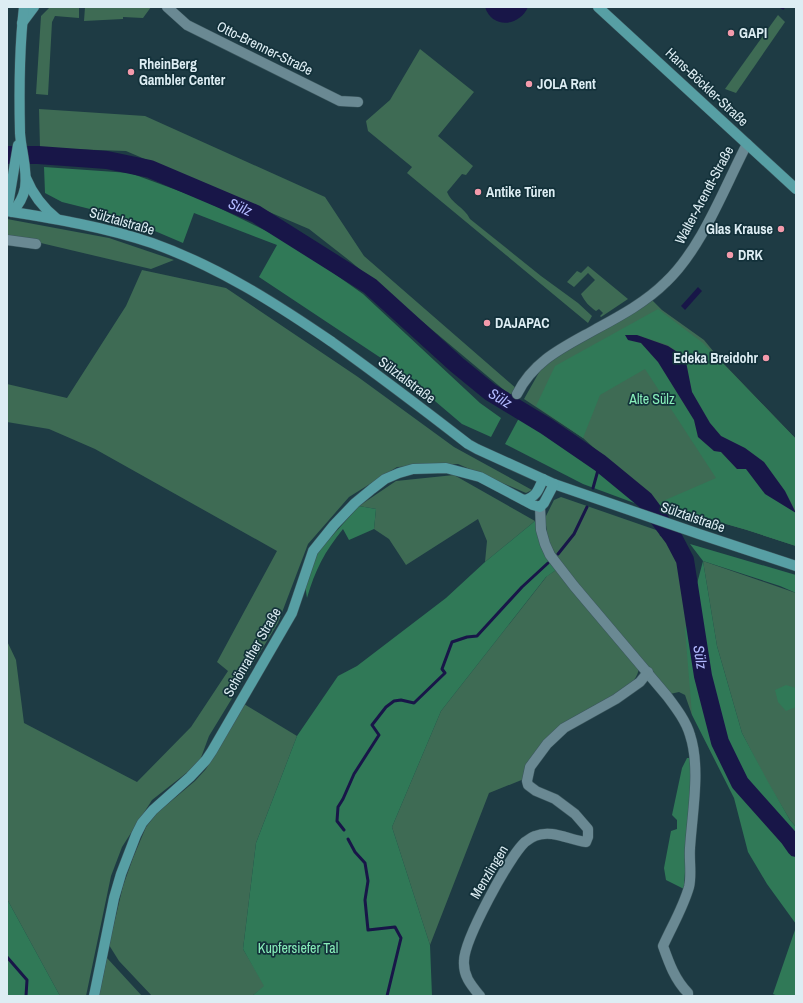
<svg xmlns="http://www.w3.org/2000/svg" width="803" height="1003" viewBox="0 0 803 1003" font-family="'Archivo Narrow',sans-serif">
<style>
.green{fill:#3e6b54}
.forest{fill:#307957}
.water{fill:#181648}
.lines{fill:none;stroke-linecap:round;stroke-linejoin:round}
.stream{stroke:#181648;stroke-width:3}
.river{stroke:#181648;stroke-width:18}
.street-casing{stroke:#3c575e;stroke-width:11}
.secondary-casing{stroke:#3c575e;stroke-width:11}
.street{stroke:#6a8993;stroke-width:10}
.secondary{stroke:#579fa4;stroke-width:10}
.poi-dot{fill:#f39aab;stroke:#13313a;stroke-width:1.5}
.labels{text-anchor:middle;stroke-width:3.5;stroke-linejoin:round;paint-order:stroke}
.poi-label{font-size:14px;font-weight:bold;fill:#ddedf3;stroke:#13313a;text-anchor:start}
.street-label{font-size:14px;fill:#ddedf3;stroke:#13313a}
.park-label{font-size:14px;fill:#88eeba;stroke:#13313a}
.water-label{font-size:15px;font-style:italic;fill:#b2baff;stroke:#13313a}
</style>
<rect width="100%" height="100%" fill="#1e3b44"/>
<g class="green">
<polygon points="50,7 79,7 79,18 55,16 52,22 48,95 36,94 41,16"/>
<polygon points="85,7 151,7 143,18 123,17 123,19 84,21"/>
<polygon points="778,15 785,22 736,93 725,89"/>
<path d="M420 49 474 92 438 136 473 166 466 175 462 174 447 192C451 203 464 207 470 219L541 276 578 303 592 316 588 323 407 173 412 167 368 131 366 121 390 100Z"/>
<polygon points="39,109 145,116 325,197 364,256 517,389 510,395 350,261 309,229 126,151 40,148"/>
<polygon points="7,219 109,238 174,260 151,269 7,235"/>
<path d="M588 266 628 299 601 317 600 316 603 313 599 309 596 311C589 306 585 302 581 294L595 280 588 273 574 287 567 282 577 271 581 273Z"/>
<polygon points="142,270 226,288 358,377 454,447 532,490 526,493 458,464 397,467 349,497 308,544 278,623 209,736 199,763 152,800 122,847 111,876 86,996 60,996 7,899 7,641 16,660 24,723 137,782 191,727 228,671 217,662 277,551 95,449 49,429 7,422 7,384 67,398 126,306"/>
<polygon points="651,299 662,310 704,340 723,363 796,439 796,546 747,530 656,504 583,438 524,399 546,360"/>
<polygon points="454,475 535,521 485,562 487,541 478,519 406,565 389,539 374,529 376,509 359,506 396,481"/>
<polygon points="561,497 659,531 660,536 674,539 704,710 692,715 685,695 679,692 670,694 557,559 548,540 545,518 554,500"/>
<polygon points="703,561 796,593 796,827 790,820 766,780 742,733 717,646"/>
<path d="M556 570 639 668C637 679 633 681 625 688L557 730 526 764 524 772V779L489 793 430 945 392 827 441 711 547 576Z"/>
<polygon points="244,704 297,736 256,843 243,949 265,986 252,996 152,996 119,961 109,945 123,886 133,858 146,827 157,813 195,781 206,769"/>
<polygon points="107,958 142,996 99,996"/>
</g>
<g class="forest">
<polygon points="44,167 130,173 201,199 291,243 363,294 480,403 501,418 491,437 462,424 396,368 259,277 277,245 194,213 183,243 122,217 62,202 45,193"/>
<polygon points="658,309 703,343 796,439 796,511 785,491 764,462 745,448 721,436 710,423 692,392 685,357 668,345 637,335 628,340 641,343 658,362 694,420 698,437 714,451 721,452 737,469 746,469 766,494 796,513 796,546 747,530 656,504 716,478 645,369 600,395 583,438 536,406 555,366"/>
<polygon points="519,418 593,464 637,504 583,484 505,444"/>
<path d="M359 506 376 509 374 529 349 540 343 529C325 551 315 570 307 598L305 585 315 555Z"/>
<polygon points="535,521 536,526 556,570 546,577 441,711 392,827 430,945 432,996 252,996 264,986 243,949 256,843 297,736 338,676 357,666 446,598 485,562"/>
<polygon points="690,544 796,575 796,593 780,586 703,561 717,646 742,733 767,780 790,820 796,827 796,924 767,884 748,852 734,798 692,715 685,629 703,561"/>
<polygon points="786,685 796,688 796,707 786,711 778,702 775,690"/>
<polygon points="687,758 692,758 684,889 666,880 664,868 671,831 677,829 677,820 672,815 682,768"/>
<polygon points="7,899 60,996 7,996"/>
<polygon points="796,927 796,996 778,996 773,994"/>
</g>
<g class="water">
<path d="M485 7H528C519 27 492 29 485 7Z"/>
<polygon points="698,287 702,291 685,310 681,306"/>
<polygon points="637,335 668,346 685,357 692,392 710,423 721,436 745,448 764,462 785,491 796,513 765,494 746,469 737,469 721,452 714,451 698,437 694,420 658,362 641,343 628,340 625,335"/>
</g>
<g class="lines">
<g class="stream">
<polyline points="781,7 783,8"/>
<polyline points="593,488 600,463"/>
<polyline points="558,554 574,534 587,507"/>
<polyline points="344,830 337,821 338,807 343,799 354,774 379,735 372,725 386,707 394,701 401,700 414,703 445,673 442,669 452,642 467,637 477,636 522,587 548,563"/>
<polyline points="348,839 355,852 365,863 368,881 365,900 368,930 395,927 401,938 387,996"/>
<polyline points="7,957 27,980 26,996"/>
</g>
<path class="river" id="s1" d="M7 155H38L107 160 150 169 256 214 370 286 457 365 490 392 546 426 600 463 645 500 674 539 685 560 703 676 720 742 740 783 789 838 796 848"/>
<defs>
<g id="street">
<polyline points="167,7 187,25 340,101 358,102"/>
<polyline points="7,240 36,244"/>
<path d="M517 394C534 360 564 347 596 329 620 316 646 302 666 282 702 248 724 188 747 144"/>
<path d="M540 507 541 530 545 544 550 555 574 586 667 696C676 708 686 721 690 735 701 768 692 814 690 848 689 860 692 875 689 887 683 908 672 926 663 946 669 963 675 980 688 993V996"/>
<path d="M480 996C471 985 463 976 464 961 464 940 509 857 525 842 528 840 532 837 535 836 552 829 569 840 586 842L588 837V829L575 814 555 799 536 791 528 785 527 781 530 767 547 744 564 728 616 699 640 682 648 672"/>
</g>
<g id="secondary">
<polyline points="598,7 796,189"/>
<polyline points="22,23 34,7"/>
<path d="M26 178C33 195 42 207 57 219"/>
<path d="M7 211C56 219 105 227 152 243 217 266 275 303 332 342 378 375 423 409 468 444L477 449 554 484 699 534 796 566"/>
<polyline points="7,211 18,145"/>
<path d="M12 212C19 205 23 198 25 188 28 170 21 151 20 133 19 91 19 49 24 7"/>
<path d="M524 500C536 498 539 489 543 479"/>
<polyline points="94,996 114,898 121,874 136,835 142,823 153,810 190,777 206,760 212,751 292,613 313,551 334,525 355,503 372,489 385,479 399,473 413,469 446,468 480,477 533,505 540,507 544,503 554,484"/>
</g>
</defs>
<use href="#street" class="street-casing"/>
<use href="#secondary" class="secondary-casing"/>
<use href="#street" class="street"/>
<use href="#secondary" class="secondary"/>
</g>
<g class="poi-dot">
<circle cx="731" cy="33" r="4"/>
<circle cx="131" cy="72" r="4"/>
<circle cx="529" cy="84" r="4"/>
<circle cx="478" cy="192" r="4"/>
<circle cx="781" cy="229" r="4"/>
<circle cx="730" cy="255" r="4"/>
<circle cx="487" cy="323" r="4"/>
<circle cx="766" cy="358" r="4"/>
</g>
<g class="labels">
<g class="poi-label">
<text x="739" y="38">GAPI</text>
<text x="139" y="69">RheinBerg<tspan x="139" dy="16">Gambler Center</tspan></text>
<text x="537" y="89">JOLA Rent</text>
<text x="486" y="197">Antike Türen</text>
<text x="773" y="234" text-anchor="end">Glas Krause</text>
<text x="738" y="260">DRK</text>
<text x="495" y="328">DAJAPAC</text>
<text x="758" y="363" text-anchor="end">Edeka Breidohr</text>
</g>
<g class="street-label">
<text transform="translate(265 48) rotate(26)" y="5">Otto-Brenner-Straße</text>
<text transform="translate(707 87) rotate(43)" y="5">Hans-Böckler-Straße</text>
<text transform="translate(704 195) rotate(-62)" y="5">Walter-Arendt-Straße</text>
<text transform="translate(122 221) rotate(16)" y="5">Sülztalstraße</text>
<text transform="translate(407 380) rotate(37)" y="5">Sülztalstraße</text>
<text transform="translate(693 517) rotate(19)" y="5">Sülztalstraße</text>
<text transform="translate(252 652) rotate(-60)" y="5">Schönrather Straße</text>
<text transform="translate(489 872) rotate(-59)" y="5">Menzlingen</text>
</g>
<g class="park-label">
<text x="652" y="404">Alte Sülz</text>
<text x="298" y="953">Kupfersiefer Tal</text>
</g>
<g class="water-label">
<text dy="5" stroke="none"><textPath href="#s1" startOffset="242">Sülz</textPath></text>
<text dy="5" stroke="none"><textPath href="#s1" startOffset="566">Sülz</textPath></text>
<text dy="5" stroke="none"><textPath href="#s1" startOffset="914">Sülz</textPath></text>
</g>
</g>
<rect width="803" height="1003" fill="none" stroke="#ddedf3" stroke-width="16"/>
</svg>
